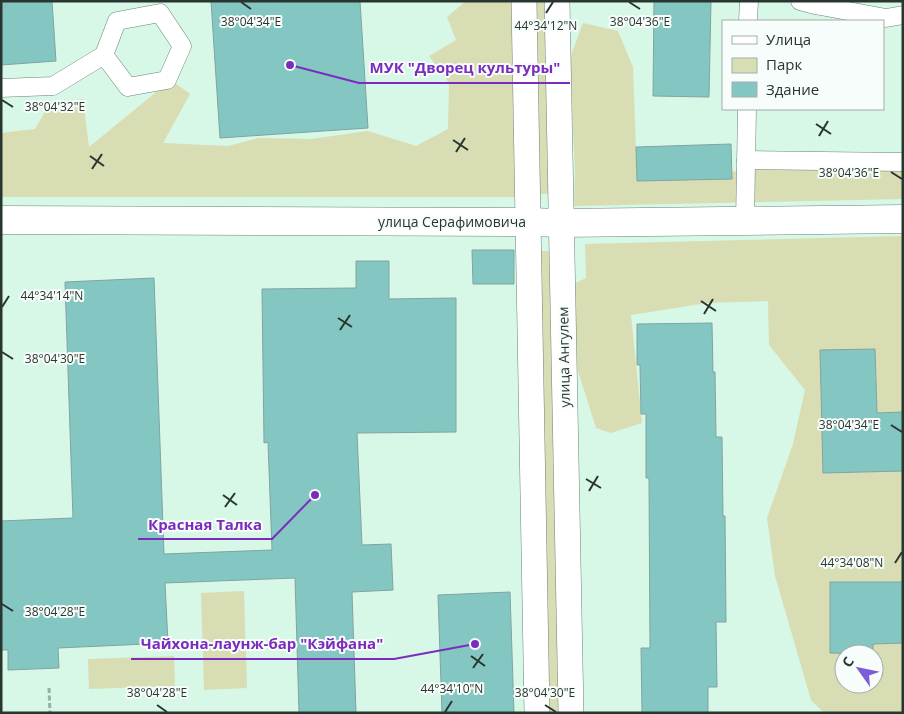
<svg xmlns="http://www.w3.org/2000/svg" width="904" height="714" viewBox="0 0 904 714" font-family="'Open Sans',sans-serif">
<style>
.green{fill:#d8ddb3;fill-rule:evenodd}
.building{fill:#84c7c2;stroke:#80a4a1}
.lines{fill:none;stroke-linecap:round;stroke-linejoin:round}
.service-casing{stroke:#688577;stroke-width:19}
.pedestrian-casing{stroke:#688577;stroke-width:26}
.minor-casing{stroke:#688577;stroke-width:29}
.path{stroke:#97b0a3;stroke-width:3;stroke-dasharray:5 2.5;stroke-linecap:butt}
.service{stroke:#fff;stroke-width:18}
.pedestrian{stroke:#fff;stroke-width:25}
.minor{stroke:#fff;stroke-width:28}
.ticks{fill:none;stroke:#29352f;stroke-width:2}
.labels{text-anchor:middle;stroke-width:4;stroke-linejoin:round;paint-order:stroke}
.street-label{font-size:14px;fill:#29352f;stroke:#f7fdfa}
.ticks-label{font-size:12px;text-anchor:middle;fill:#29352f;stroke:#f7fdfa;stroke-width:4;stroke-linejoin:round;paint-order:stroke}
.leader{fill:none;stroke:#7b2cbf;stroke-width:2}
.callout-dot{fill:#7b2cbf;stroke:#f7fdfa;stroke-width:2}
.callout-label{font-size:15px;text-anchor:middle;font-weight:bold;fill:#7b2cbf;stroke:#f7fdfa;stroke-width:4;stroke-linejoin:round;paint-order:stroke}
</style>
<rect width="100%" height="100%" fill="#d7f7e7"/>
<g class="green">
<polygon points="466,1 512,1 515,197 1,197 1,133 35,129 50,103 83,99 89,147 171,80 190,94 163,143 228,146 259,138 311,139 368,131 416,146 448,129 449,83 429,56 456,40 447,17"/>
<polygon points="533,1 549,1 552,194 537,194"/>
<polygon points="583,23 618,31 633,67 637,178 773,169 903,164 903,199 574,206 575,173 570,58"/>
<path d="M903 236V713H824L811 700 775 576 767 518 793 444 805 390 769 345 768 301 707 303 631 315 642 423 611 433 596 428 578 371 571 285 586 278 585 244ZM844 654H874V684H844Z"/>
<polygon points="536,251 555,251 565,713 541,713"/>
<polygon points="244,591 247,688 204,690 201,593"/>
<polygon points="174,656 175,686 89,689 88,659"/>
</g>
<g class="building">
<polygon points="1,1 52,1 56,61 1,65"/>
<polygon points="211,1 360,1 368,128 220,138"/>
<polygon points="654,1 711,1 709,97 653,96"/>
<polygon points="731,144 732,179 637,181 636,147"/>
<polygon points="472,250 514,250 514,284 473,284"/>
<polygon points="356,261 389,261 389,299 456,298 456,432 357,433 362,545 391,544 393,590 352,592 356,713 299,713 295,578 165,583 168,643 58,648 59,668 8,670 8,650 1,650 1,521 73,518 65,282 154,278 164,554 272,550 268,442 264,443 262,289 356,288"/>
<polygon points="712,323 713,372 715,372 716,437 722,437 723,516 725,516 726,622 716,622 717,687 708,687 708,713 642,713 641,648 650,648 649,478 646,478 646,414 641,414 640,365 637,365 637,324"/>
<polygon points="875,349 877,413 903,412 903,471 823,473 820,350"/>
<polygon points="830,582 903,582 903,643 873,644 873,654 830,653"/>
<polygon points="510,592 514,713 442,713 438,595"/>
<rect x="845" y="684" width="29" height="3"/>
</g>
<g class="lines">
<defs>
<g id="service">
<polyline points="800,1 815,5 886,18 903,15"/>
<polyline points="748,21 749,1"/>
<polyline points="1,88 53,86 104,55 117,21 160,13 182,46 167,80 128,87 104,55"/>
<polyline points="746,160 903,162"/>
<polyline points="745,221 747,109"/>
</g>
<g id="pedestrian">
<polyline points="524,1 537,713"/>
<polyline points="557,1 571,713"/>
</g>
<polyline id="minor" points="1,220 529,222 561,223 903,219"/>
</defs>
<use href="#service" class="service-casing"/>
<use href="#pedestrian" class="pedestrian-casing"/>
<use href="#minor" class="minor-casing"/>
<polyline class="path" points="49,688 50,713"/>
<use href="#service" class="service"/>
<use href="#pedestrian" class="pedestrian"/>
<use href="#minor" class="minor"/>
</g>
<path class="ticks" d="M241 2 251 9M629 2 640 9M546 13 553 2M2 100 13 107M816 124 831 134M819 136 828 121M453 140 468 150M456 152 465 138M90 156 104 166M92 169 102 154M891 172 902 179M701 301 716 311M2 307 9 296M704 314 713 299M338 318 352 327M340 330 350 315M2 352 13 359M891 425 902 432M586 479 601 488M589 491 598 476M223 495 237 505M225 507 235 493M895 563 902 552M2 604 13 611M471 656 485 666M473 668 483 654M157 705 167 712M545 705 556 712M445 712 452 701"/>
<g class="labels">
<g class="street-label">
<text x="452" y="227">улица Серафимовича</text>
<text transform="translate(564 357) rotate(-91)" y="5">улица Ангулем</text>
</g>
</g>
<g class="ticks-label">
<text x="251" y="26">38°04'34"E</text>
<text x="640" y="26">38°04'36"E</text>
<text x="546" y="30">44°34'12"N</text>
<text x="55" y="111">38°04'32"E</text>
<text x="849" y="177">38°04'36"E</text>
<text x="52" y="300">44°34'14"N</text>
<text x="55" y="363">38°04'30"E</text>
<text x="849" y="429">38°04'34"E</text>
<text x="852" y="567">44°34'08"N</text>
<text x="55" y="616">38°04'28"E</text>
<text x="452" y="693">44°34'10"N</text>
<text x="157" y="697">38°04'28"E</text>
<text x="545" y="697">38°04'30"E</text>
</g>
<path class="leader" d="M290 65L359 83H570M315 495L272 539H138M475 644L394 659H131"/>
<g class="callout-dot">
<circle cx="290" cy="65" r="5"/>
<circle cx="315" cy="495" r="5"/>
<circle cx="475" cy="644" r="5"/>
</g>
<g class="callout-label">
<text x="465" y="73">МУК "Дворец культуры"</text>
<text x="205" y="530">Красная Талка</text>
<text x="262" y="649">Чайхона-лаунж-бар "Кэйфана"</text>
</g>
<rect width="904" height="714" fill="none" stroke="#29352f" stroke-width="5"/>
<rect x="722" y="20" width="162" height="90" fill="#f7fdfa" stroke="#a5ada9"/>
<rect x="732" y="36" width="25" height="8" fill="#ffffff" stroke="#a5ada9"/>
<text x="766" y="45" font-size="15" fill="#29352f">Улица</text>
<rect x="732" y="58" width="25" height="15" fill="#d8ddb3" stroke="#a5ada9"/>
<text x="766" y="70" font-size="15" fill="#29352f">Парк</text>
<rect x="732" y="82" width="25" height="15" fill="#84c7c2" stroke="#a5ada9"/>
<text x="766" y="95" font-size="15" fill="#29352f">Здание</text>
<g transform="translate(859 669) rotate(303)"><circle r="24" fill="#f7fdfa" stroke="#a5ada9"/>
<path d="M0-4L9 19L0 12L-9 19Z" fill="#7c5dd7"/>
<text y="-8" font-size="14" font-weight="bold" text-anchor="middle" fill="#29352f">С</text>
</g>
</svg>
